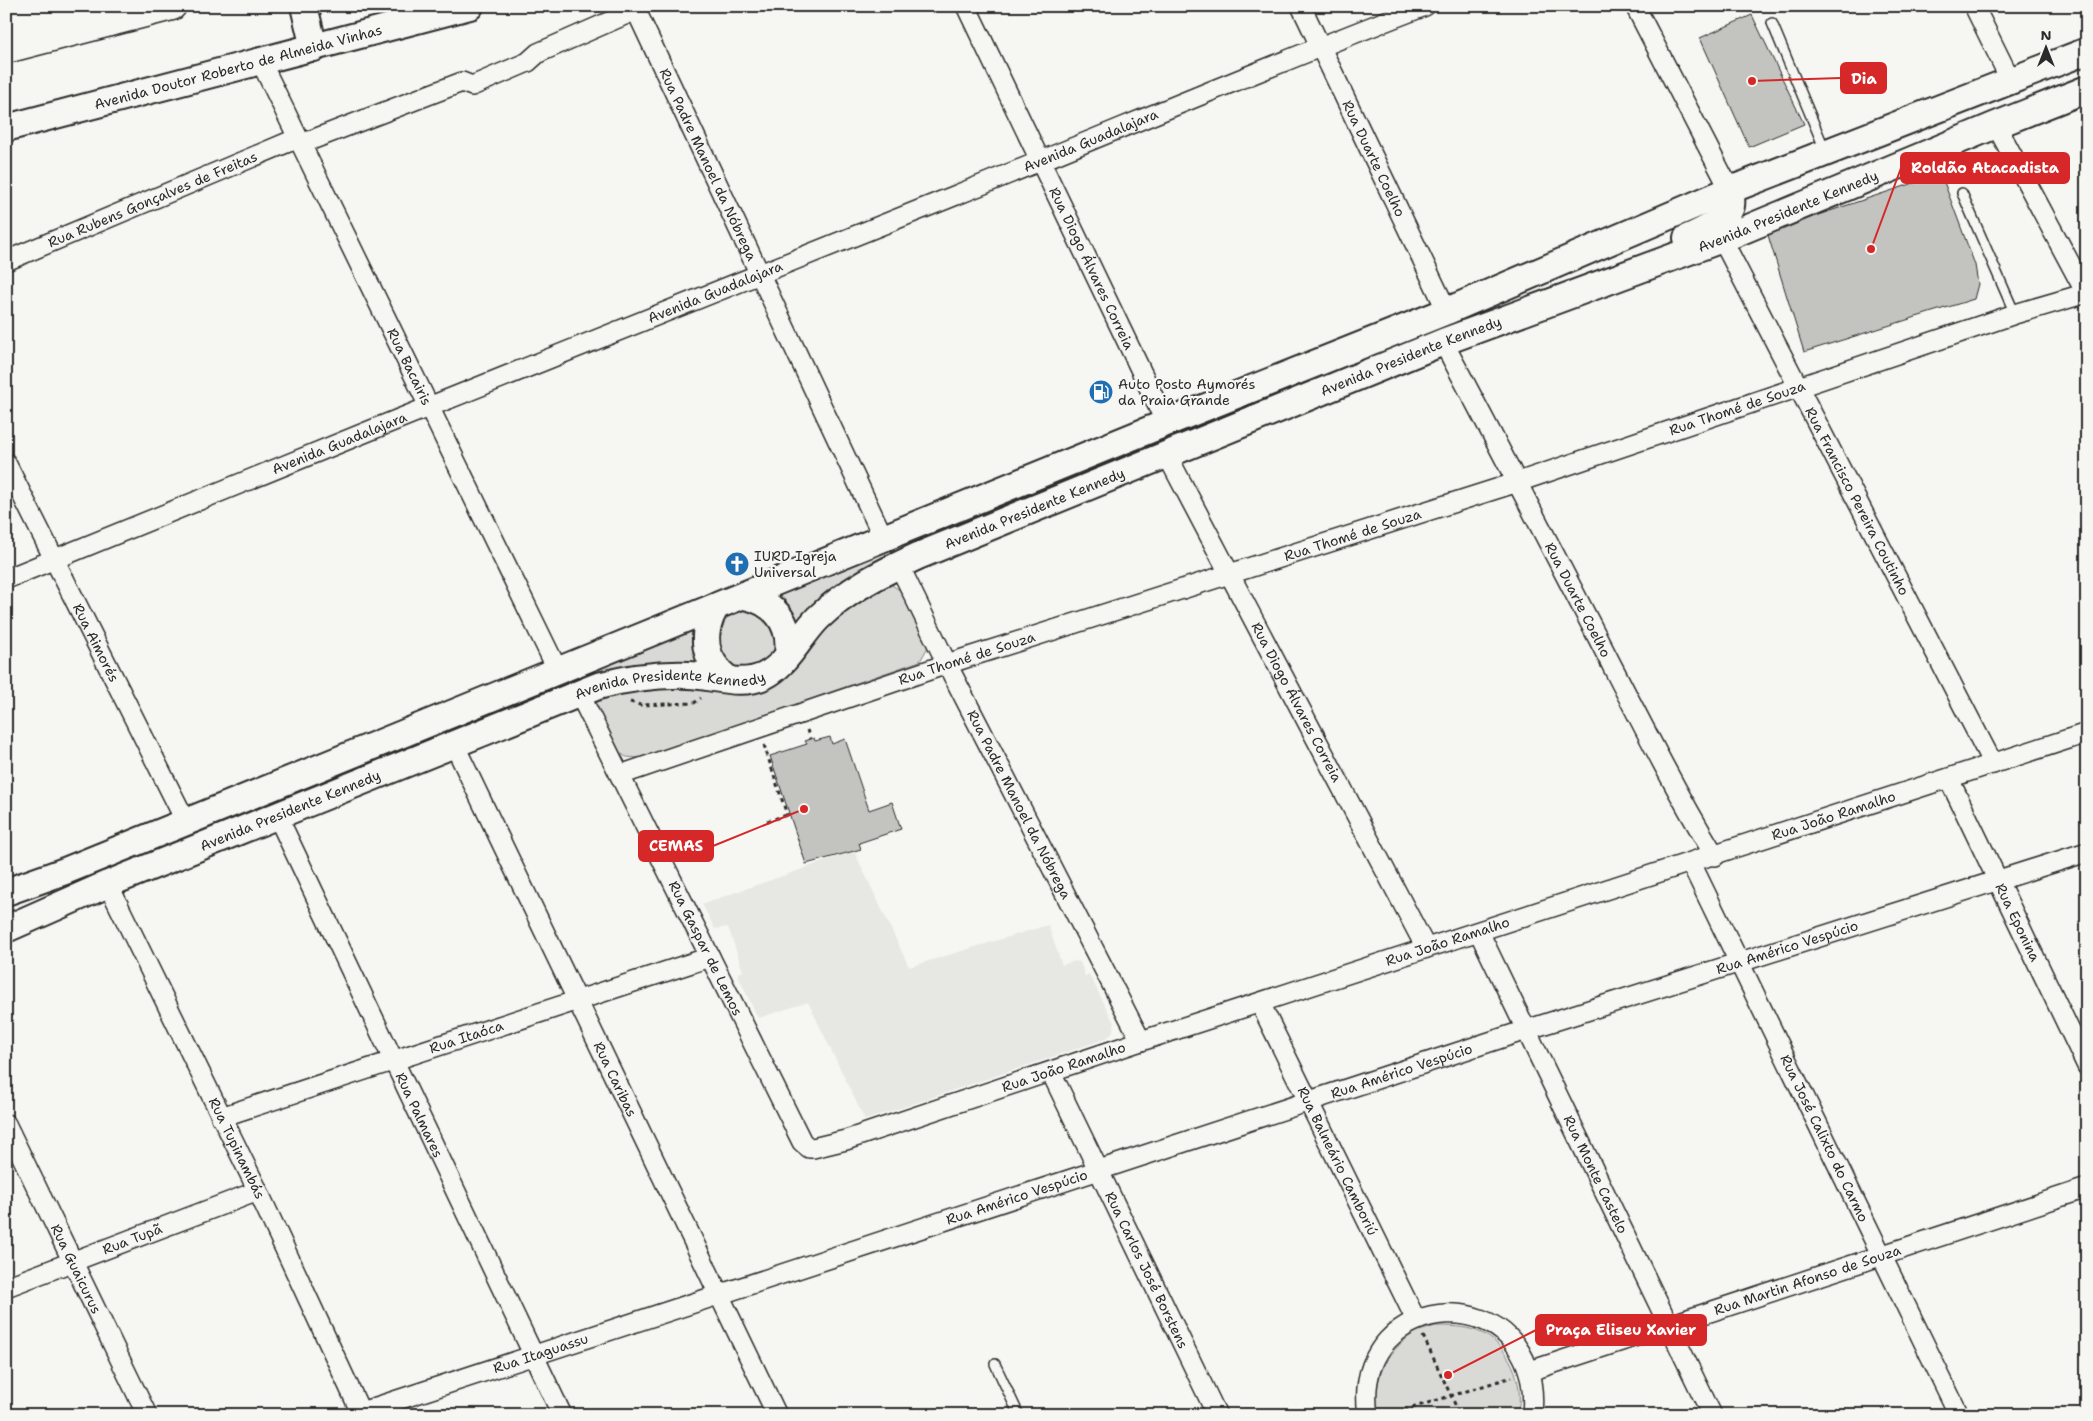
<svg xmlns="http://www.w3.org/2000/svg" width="2093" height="1421" viewBox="0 0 2093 1421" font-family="'Shantell Sans',sans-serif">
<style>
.built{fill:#e7e7e3}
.green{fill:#d9d9d5;stroke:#828280}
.building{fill:#c3c3c0;stroke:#2b2b2b}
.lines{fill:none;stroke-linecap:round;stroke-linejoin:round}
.lane-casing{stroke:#2b2b2b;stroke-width:12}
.street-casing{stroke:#2b2b2b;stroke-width:22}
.secondary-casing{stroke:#2b2b2b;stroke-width:30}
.highway-casing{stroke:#2b2b2b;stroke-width:31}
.path{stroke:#2b2b2b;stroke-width:3;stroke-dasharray:4 4;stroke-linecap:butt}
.lane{stroke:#f6f6f2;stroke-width:9}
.street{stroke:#f6f6f2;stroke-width:19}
.secondary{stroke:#f6f6f2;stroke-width:26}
.highway{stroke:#f6f6f2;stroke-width:28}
.labels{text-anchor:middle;stroke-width:4.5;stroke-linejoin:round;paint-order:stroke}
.street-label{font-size:14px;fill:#2b2b2b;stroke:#f6f6f2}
.poi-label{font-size:14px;fill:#2b2b2b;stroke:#f6f6f2;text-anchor:start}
.leader{fill:none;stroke:#d62828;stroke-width:2}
.callout-dot{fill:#d62828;stroke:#f6f6f2;stroke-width:2}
.callout{fill:#d62828;stroke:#d62828;stroke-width:2}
.callout-label{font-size:15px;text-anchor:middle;font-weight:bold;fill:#fff}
</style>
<rect width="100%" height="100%" fill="#f6f6f2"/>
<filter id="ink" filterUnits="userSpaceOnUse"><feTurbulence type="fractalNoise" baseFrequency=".02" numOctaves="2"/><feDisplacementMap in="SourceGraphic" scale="10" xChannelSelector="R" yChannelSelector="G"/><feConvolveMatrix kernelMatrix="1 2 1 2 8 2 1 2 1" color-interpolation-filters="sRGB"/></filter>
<g filter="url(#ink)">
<polygon class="built" points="854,851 909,967 1048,925 1062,965 1075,961 1080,962 1085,976 1089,974 1114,1023 1112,1034 1105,1039 865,1120 808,1002 758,1018 738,976 738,973 743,971 728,927 715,929 702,904"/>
<g class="green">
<polygon points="903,541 907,551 798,621 793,620 773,594"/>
<polygon points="889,583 901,591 928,647 920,661 640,758 626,757 618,751 596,709 597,700 601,695 639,686 736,689 833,617"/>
<path d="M749 608 776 627V653L757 670 731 668 716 648C720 620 720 613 749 608Z"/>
<polygon points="693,629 697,635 700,666 576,685 571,676"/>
<path d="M1435 1326C1450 1326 1463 1326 1477 1331 1509 1343 1526 1383 1517 1415H1379C1369 1385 1387 1350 1413 1334 1419 1330 1428 1329 1435 1326Z"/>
</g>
<g class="building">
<polygon points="1752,15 1804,124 1749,147 1700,38"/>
<polygon points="1941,174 1975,265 1978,284 1974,299 1804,352 1767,232"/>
<polygon points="830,737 832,744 845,739 869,810 892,802 901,829 859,843 861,849 854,851 806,864 770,756 807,744 805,741 814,738 815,741"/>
</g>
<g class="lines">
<defs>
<g id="lane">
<polyline points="1772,23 1825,150"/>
<polyline points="1962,193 2015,314"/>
<polyline points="995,1364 1019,1415"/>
</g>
<g id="street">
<path id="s1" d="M634 6 884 539"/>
<path id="s2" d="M966 6 1166 423"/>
<path id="s3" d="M1301 6 1447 311"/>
<polyline points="1635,6 1730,190"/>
<polyline points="1974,6 2011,81"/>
<path id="s4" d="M261 62 558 671"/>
<polyline points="1996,125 2087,295"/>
<polyline points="301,144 462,82 472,86 528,62 538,53 636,10"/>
<path id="s5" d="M1722 239 1993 764"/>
<path id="s6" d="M6 261 298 138"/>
<path id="s7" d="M1443 342C1493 435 1541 528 1589 621 1630 700 1669 780 1715 856"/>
<path id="s8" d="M1167 455 1426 948"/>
<path id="s9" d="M6 463 186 822"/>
<path id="s10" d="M899 565 947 664 1141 1041"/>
<path id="s11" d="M6 579C321 449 638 323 954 196 1111 133 1267 66 1425 6"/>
<path id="s12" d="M579 693 802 1142 809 1148H813L846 1140 1141 1041 2087 733"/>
<path id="s13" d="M454 744 777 1415"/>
<path id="s14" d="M620 775 947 664 1518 482 2015 314 2087 293"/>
<path id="s15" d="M1949 779 2087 1066"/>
<path id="s16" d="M277 815 562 1415"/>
<path id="s17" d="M1691 863 1959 1415"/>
<path id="s18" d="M108 884 258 1191 362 1415"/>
<path id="s19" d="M1479 932 1712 1415"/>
<path id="s20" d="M1260 1003 1416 1320"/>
<path id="s21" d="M1051 1072 1217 1415"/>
<path id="s22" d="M221 1117 710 957"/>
<path id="s23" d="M6 1124 147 1415"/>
<path id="s24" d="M6 1287 258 1191"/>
<path id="s25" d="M1530 1371 2087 1188"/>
<path id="s26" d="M361 1412 1526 1030 2087 852"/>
<path d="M1368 1415C1349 1285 1545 1275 1532 1415"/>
</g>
<g id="secondary">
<polyline points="304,6 314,48"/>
<path id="s27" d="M6 128 470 6"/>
<path d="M1687 238C1699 233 1729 219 1731 206 1732 201 1731 195 1730 190"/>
<path d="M745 596C774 602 792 623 788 654"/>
<path d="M715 608C700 635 703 660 728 679"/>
<polyline points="6,892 65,871 186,822 1166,423 1447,311 1730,190 2087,51"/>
<path id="s28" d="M6 929 108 884 598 686C628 678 658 674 689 675 713 676 741 687 764 676 787 665 800 636 818 618 847 590 881 573 918 556L1443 342 1722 239 1996 125 2087 89"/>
</g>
<g id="highway">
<polyline points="6,25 80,6"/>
<polyline points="6,49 172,6"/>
</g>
</defs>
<use href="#lane" class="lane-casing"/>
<use href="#street" class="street-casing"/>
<use href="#secondary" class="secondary-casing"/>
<use href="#highway" class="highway-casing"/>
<g class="path">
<polyline points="630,702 640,705 694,703 701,698"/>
<polyline points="807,730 810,739"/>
<polyline points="764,745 787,815 789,814"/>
<polyline points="767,821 787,815"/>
<polyline points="1423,1336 1460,1415"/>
<polyline points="1389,1415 1512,1377"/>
</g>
<use href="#lane" class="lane"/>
<use href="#street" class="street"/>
<use href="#secondary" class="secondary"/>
<use href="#highway" class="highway"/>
</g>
</g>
<defs>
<symbol id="fuel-disc" viewBox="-11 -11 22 22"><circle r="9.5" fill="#1f6fb2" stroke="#f6f6f2"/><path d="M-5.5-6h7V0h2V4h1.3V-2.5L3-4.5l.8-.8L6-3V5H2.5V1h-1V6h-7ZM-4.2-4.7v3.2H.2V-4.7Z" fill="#fff"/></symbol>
<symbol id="church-disc" viewBox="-11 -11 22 22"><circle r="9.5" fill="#1f6fb2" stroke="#f6f6f2"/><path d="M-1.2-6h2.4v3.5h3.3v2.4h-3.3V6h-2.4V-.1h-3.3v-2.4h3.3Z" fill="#fff"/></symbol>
</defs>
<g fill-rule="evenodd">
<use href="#fuel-disc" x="1087" y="378" width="28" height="28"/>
<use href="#church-disc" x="723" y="550" width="28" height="28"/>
</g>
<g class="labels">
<g class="street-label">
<text dy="5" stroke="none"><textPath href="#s27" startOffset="240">Avenida Doutor Roberto de Almeida Vinhas</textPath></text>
<text dy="5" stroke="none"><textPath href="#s11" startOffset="1170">Avenida Guadalajara</textPath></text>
<text dy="5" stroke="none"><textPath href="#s3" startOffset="169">Rua Duarte Coelho</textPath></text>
<text dy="5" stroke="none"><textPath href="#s1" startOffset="175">Rua Padre Manoel da Nóbrega</textPath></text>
<text dy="5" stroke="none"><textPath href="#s6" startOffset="159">Rua Rubens Gonçalves de Freitas</textPath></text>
<text dy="5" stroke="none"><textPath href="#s28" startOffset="1942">Avenida Presidente Kennedy</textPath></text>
<text dy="5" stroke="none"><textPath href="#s2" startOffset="291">Rua Diogo Álvares Correia</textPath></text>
<text dy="5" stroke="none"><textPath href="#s11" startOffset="765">Avenida Guadalajara</textPath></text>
<text dy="5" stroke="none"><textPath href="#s28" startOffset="1538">Avenida Presidente Kennedy</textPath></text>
<text dy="5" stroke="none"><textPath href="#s4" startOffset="339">Rua Bacairis</textPath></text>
<text dy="5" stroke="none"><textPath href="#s14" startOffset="1176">Rua Thomé de Souza</textPath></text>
<text dy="5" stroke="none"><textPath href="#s11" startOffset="360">Avenida Guadalajara</textPath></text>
<text dy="5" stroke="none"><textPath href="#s5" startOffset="295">Rua Francisco Pereira Coutinho</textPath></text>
<text dy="5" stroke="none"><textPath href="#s28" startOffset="1132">Avenida Presidente Kennedy</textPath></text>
<text dy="5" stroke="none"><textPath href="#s14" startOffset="771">Rua Thomé de Souza</textPath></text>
<text dy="5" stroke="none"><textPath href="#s7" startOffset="291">Rua Duarte Coelho</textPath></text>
<text dy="5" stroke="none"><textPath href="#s9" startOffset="201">Rua Aimorés</textPath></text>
<text dy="5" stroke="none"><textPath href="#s14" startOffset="366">Rua Thomé de Souza</textPath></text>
<text dy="5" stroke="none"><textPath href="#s28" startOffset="712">Avenida Presidente Kennedy</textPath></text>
<text dy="5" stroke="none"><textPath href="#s8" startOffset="279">Rua Diogo Álvares Correia</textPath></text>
<text dy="5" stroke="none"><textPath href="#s10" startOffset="268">Rua Padre Manoel da Nóbrega</textPath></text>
<text dy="5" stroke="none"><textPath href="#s28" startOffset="308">Avenida Presidente Kennedy</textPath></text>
<text dy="5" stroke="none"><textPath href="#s12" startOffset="1588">Rua João Ramalho</textPath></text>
<text dy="5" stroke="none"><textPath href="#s15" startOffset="159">Rua Eponina</textPath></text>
<text dy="5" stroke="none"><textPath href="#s12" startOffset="1182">Rua João Ramalho</textPath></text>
<text dy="5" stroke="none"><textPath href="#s26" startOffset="1500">Rua Américo Vespúcio</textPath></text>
<text dy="5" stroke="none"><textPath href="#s12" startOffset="285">Rua Gaspar de Lemos</textPath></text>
<text dy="5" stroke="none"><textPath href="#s22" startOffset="258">Rua Itaóca</textPath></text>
<text dy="5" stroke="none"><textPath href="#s12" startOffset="778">Rua João Ramalho</textPath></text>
<text dy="5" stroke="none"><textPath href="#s26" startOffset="1095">Rua Américo Vespúcio</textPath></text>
<text dy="5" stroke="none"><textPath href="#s13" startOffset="372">Rua Caribas</textPath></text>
<text dy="5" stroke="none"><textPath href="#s16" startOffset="332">Rua Palmares</textPath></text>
<text dy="5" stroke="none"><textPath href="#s17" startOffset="306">Rua José Calixto do Carmo</textPath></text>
<text dy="5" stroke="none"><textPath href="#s18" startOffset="294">Rua Tupinambás</textPath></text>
<text dy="5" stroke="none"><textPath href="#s20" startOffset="176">Rua Balneário Camboriú</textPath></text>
<text dy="5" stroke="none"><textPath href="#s19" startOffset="269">Rua Monte Castelo</textPath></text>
<text dy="5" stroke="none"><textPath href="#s26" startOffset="690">Rua Américo Vespúcio</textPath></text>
<text dy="5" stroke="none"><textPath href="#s24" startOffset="135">Rua Tupã</textPath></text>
<text dy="5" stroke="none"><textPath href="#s23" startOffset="161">Rua Guaicurus</textPath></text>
<text dy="5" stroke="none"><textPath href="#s21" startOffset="220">Rua Carlos José Borstens</textPath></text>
<text dy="5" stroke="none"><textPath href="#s25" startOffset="292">Rua Martin Afonso de Souza</textPath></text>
<text dy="5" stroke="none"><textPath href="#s26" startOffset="189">Rua Itaguassu</textPath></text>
</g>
<g class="poi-label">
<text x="1118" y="389">Auto Posto Aymorés<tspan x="1118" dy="16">da Praia Grande</tspan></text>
<text x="754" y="561">IURD Igreja<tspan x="754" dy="16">Universal</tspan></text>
</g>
</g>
<path class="leader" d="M1752 81L1841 78M1871 249L1901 168M804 809L713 846M1448 1375L1536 1330"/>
<g class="callout-dot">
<circle cx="1752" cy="81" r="5"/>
<circle cx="1871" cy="249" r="5"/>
<circle cx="804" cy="809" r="5"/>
<circle cx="1448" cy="1375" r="5"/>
</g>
<g class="callout">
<rect x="1841" y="63" width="45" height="30" rx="5"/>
<rect x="1901" y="153" width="168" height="30" rx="5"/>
<rect x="639" y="831" width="74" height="30" rx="5"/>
<rect x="1536" y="1315" width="170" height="30" rx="5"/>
</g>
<g class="callout-label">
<text x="1864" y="84">Dia</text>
<text x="1985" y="173">Roldão Atacadista</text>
<text x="676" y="851">CEMAS</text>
<text x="1621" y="1335">Praça Eliseu Xavier</text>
</g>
<rect width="2093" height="1421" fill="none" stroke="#f6f6f2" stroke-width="25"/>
<rect x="12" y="12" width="2068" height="1396" fill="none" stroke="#2b2b2b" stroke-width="2" filter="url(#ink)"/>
<g transform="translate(2046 48)" stroke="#f6f6f2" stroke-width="4" paint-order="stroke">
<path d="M0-4L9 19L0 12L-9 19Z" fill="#2b2b2b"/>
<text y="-8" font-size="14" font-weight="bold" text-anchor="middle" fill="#2b2b2b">N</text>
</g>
</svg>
